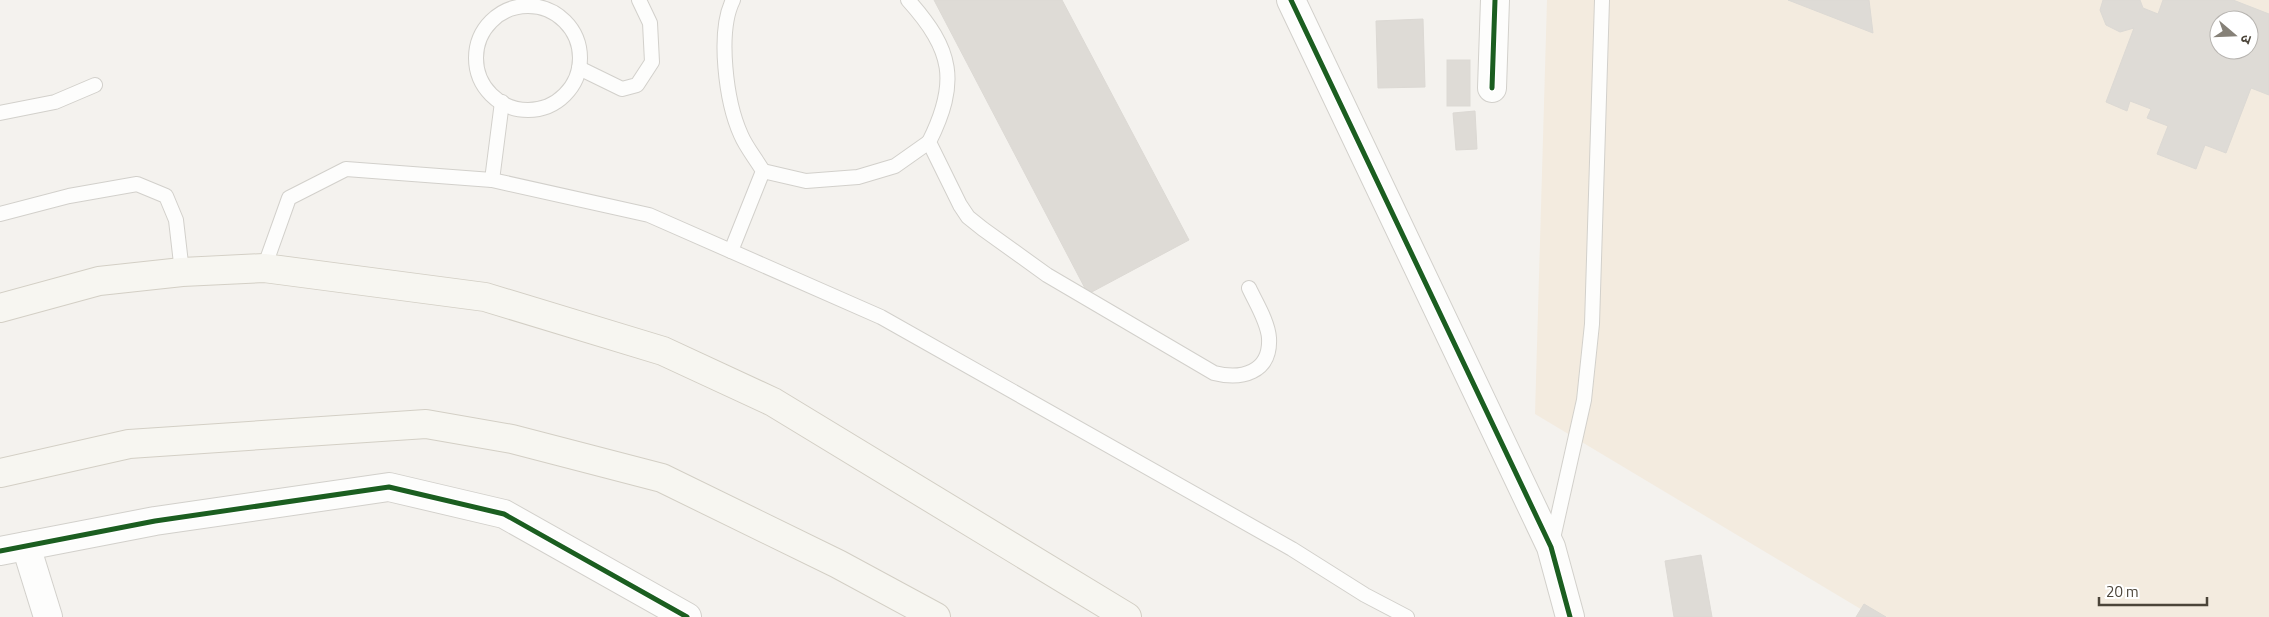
<svg xmlns="http://www.w3.org/2000/svg" width="2269" height="617" viewBox="0 0 2269 617" font-family="'Titillium Web','Noto Sans Devanagari',sans-serif">
<style>
.commercial{fill:#f3ebdf;fill-rule:evenodd}
.building{fill:#dedbd6;stroke:#dcd9d4;fill-rule:evenodd}
.lines{fill:none;stroke-linecap:round;stroke-linejoin:round}
.service-casing{stroke:#d2d0cb;stroke-width:16}
.minor-casing{stroke:#d2d0cb;stroke-width:30}
.secondary-casing{stroke:#d3cfc5;stroke-width:30}
.service{stroke:#fdfdfc;stroke-width:14}
.minor{stroke:#fdfdfc;stroke-width:28}
.secondary{stroke:#f7f6f1;stroke-width:28}
.cycleway-casing{stroke:#fff;stroke-width:8}
.cycleway{stroke:#1b5e20;stroke-width:5}
</style>
<rect width="100%" height="100%" fill="#f4f2ee"/>
<path class="commercial" d="M1547 0H2269V617H1874L1535 414ZM2219 20H2249V50H2219Z"/>
<g class="building">
<polygon points="934,0 1062,0 1189,240 1088,294"/>
<polygon points="1788,0 1869,0 1873,33"/>
<path d="M2103 0H2140L2143 8 2158 14 2163 0H2233L2269 14V95L2251 88 2226 153 2205 145 2196 169 2157 154 2168 126 2147 118 2151 109 2130 101 2127 111 2106 102 2134 28 2120 32 2106 25 2100 10ZM2219 20H2249V50H2219Z"/>
<polygon points="1423,19 1425,87 1378,88 1376,21"/>
<rect x="1447" y="60" width="23" height="46"/>
<polygon points="1475,111 1477,149 1456,150 1453,113"/>
<polygon points="1701,555 1712,617 1674,617 1665,561"/>
<polygon points="1864,604 1886,617 1856,617"/>
</g>
<g class="lines">
<defs>
<g id="service">
<path d="M908 0C953 50 959 82 929 142L960 205 968 217 983 229 1047 275 1214 373C1241 380 1271 373 1269 338 1268 322 1256 303 1249 288"/>
<circle cx="528" cy="58" r="52"/>
<polyline points="579,68 622,89 637,85 652,62 650,23 639,0"/>
<polyline points="0,113 55,102 95,85"/>
<polyline points="763,171 806,181 858,177 895,166 929,142"/>
<polyline points="492,180 502,102"/>
<polyline points="0,214 69,196 137,184 166,196 176,220 182,272"/>
<path d="M731 251 763 171C756 159 746 147 741 135 726 102 717 32 733 0"/>
<polyline points="264,268 289,198 346,169 492,180 649,215 881,317 1292,549 1365,595 1407,617"/>
<polyline points="1552,543 1584,400 1592,324 1602,0"/>
</g>
<g id="minor">
<polyline points="1291,0 1551,547 1570,617"/>
<polyline points="1492,88 1495,0"/>
<polyline points="26,546 48,617"/>
<polyline points="0,551 155,521 389,487 504,514 687,617"/>
</g>
<g id="secondary">
<polyline points="0,308 99,281 182,272 264,268 485,297 663,351 773,402 1127,617"/>
<polyline points="0,473 129,444 426,424 512,439 662,478 838,564 936,617"/>
</g>
</defs>
<use href="#service" class="service-casing"/>
<use href="#minor" class="minor-casing"/>
<use href="#secondary" class="secondary-casing"/>
<use href="#service" class="service"/>
<use href="#minor" class="minor"/>
<use href="#secondary" class="secondary"/>
<defs>
<g id="cycleway">
<polyline points="1291,0 1551,547 1570,617"/>
<polyline points="1492,88 1495,0"/>
<polyline points="0,551 155,521 389,487 504,514 687,617"/>
</g>
</defs>
<use href="#cycleway" class="cycleway-casing"/>
<use href="#cycleway" class="cycleway"/>
</g>
<g transform="translate(2234 35) rotate(109)"><circle r="24" fill="#ffffff" stroke="#b7b4b0"/>
<path d="M0-4L9 19L0 12L-9 19Z" fill="#868178"/>
<text y="-8" font-size="14" font-weight="bold" text-anchor="middle" fill="#4b4439">उ</text>
</g>
<path d="M2099 597v8h108v-8" fill="none" stroke="#4b4439" stroke-width="2.5"/>
<text x="2106" y="597" font-size="15" fill="#4b4439" stroke="#ffffff" stroke-width="4" paint-order="stroke">20 m</text>
</svg>
